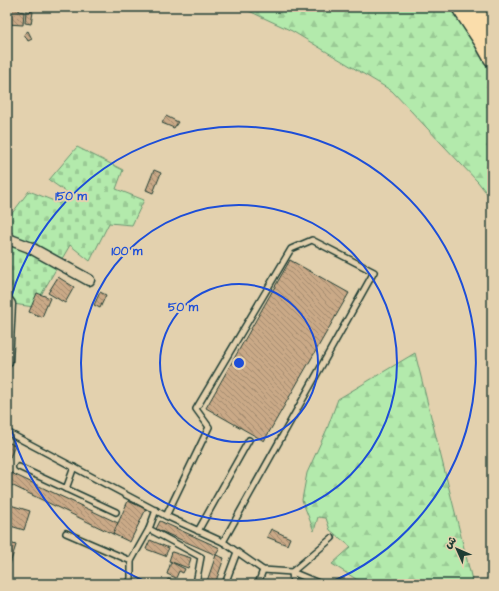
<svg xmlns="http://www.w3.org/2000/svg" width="499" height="591" viewBox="0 0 499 591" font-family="'Architects Daughter','Playpen Sans Arabic',sans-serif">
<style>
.forest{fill:url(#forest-firs);stroke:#699470}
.cemetery{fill:url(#cemetery-stones);stroke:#699470}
.building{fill:url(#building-back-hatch);stroke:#1f3d34}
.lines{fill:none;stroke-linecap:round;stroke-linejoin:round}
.lane-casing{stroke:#1f3d34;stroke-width:8}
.street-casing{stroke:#1f3d34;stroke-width:13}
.primary-casing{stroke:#1f3d34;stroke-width:19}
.lane{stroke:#e3d1ae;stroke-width:5}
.street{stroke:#e3d1ae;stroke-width:10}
.primary{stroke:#faddab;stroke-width:16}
.ring{fill:none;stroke:#1d4ed8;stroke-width:2}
.centre{fill:#1d4ed8;stroke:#e3d1ae;stroke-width:2}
.ring-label{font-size:12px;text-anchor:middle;font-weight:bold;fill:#1d4ed8;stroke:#e3d1ae;stroke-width:4;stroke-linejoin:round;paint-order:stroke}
</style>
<defs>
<pattern id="forest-firs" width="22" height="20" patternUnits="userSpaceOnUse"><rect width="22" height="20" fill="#b3eaac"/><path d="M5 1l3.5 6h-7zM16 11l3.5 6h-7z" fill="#9aca95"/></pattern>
<pattern id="cemetery-stones" width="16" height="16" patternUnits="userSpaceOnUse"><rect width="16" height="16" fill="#b3eaac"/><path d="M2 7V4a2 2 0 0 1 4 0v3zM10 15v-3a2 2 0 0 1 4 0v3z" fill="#9aca95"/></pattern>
<pattern id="building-back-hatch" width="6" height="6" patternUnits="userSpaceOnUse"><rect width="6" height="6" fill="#caa987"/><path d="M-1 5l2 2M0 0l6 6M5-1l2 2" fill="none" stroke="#a38b6f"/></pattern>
</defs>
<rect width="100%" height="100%" fill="#e3d1ae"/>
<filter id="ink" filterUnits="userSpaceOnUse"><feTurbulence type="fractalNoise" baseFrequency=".025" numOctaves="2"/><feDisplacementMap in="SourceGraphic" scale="8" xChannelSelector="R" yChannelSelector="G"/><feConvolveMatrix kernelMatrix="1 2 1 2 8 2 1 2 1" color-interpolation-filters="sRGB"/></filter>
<g filter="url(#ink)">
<g class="forest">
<polygon points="247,7 451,7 492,72 492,200 478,182 392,91 292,31 249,11"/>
<polygon points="415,353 473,584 364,584 332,564 351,547 330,530 326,518 318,517 314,531 302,500 307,473 327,429 338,399"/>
</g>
<polygon class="cemetery" points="77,147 123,170 116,189 144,200 132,225 109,223 90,261 70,245 34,307 13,304 7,292 7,248 15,235 7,228 7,220 29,191 59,203 69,194 49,180"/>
<g class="building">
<polygon points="7,7 19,8 19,11 24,12 23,25 7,24"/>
<polygon points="26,11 33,12 31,24 25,23"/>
<polygon points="28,31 32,39 28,41 24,34"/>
<polygon points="166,116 178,122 174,128 162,123"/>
<polygon points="154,170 161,173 153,193 146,190"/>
<polygon points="290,260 349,293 264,441 206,408"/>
<polygon points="58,277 74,287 65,303 48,293"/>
<polygon points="100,292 106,295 100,308 94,305"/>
<polygon points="37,293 50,298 42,317 29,312"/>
<polygon points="7,442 15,445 7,465"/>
<polygon points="7,471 118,523 113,534 7,483"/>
<polygon points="128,501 146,509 130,542 113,534"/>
<polygon points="7,504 30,511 24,530 7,525"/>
<polygon points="160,521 220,548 216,555 156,529"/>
<polygon points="271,529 290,538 287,545 267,537"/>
<polygon points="150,540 169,548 165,556 146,549"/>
<polygon points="7,542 16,545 10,564 7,563"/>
<polygon points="172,552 191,558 188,568 169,561"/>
<polygon points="216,555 224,558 215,584 206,584"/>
<polygon points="171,562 185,569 183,573 179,571 176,578 167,574"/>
<polygon points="168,579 183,584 166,584"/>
</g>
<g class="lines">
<defs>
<g id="lane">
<polyline points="7,432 166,516 223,542 263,570 292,572 321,584"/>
<polyline points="19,467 116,512"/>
<polyline points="66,489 74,467"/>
<polyline points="156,510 149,529 201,557 197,578"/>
<polyline points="166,516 209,427 196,409 291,249 312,240 374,272 223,542"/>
<polyline points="198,531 249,440"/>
<polyline points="66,533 131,561"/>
<polyline points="129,584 131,578 131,561 149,529"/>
<polyline points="225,584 237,552"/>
<polyline points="258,584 263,570"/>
<polyline points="293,584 292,572 332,538"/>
</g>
<g id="street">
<polyline points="7,241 8,239 29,247 89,280"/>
<polyline points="7,300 10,304 7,362"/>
</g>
<g id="primary">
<polyline points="460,7 483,42 492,58"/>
<polyline points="474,7 492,34"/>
</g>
</defs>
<use href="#lane" class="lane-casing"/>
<use href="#street" class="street-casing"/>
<use href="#primary" class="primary-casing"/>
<use href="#lane" class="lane"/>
<use href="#street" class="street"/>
<use href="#primary" class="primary"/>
</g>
</g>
<g class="ring">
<circle cx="239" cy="363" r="79"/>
<circle cx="239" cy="363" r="158"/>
<path d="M152 584A237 237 0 0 1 7 412M7 314A237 237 0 1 1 326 584"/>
</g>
<circle cx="239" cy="363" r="6" class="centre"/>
<g class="ring-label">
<text x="71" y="200">150 m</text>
<text x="127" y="255">100 m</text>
<text x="183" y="311">50 m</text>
</g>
<rect width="499" height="591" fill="none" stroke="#e3d1ae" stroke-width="24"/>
<rect x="12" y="12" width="475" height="567" fill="none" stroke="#1f3d34" stroke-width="1.5" filter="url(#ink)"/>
<g transform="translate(457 549) rotate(315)" stroke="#e3d1ae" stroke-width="3" paint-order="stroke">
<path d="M0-3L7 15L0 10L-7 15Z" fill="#1f3d34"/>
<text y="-6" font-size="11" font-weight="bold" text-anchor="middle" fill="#1f3d34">ش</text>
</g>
</svg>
